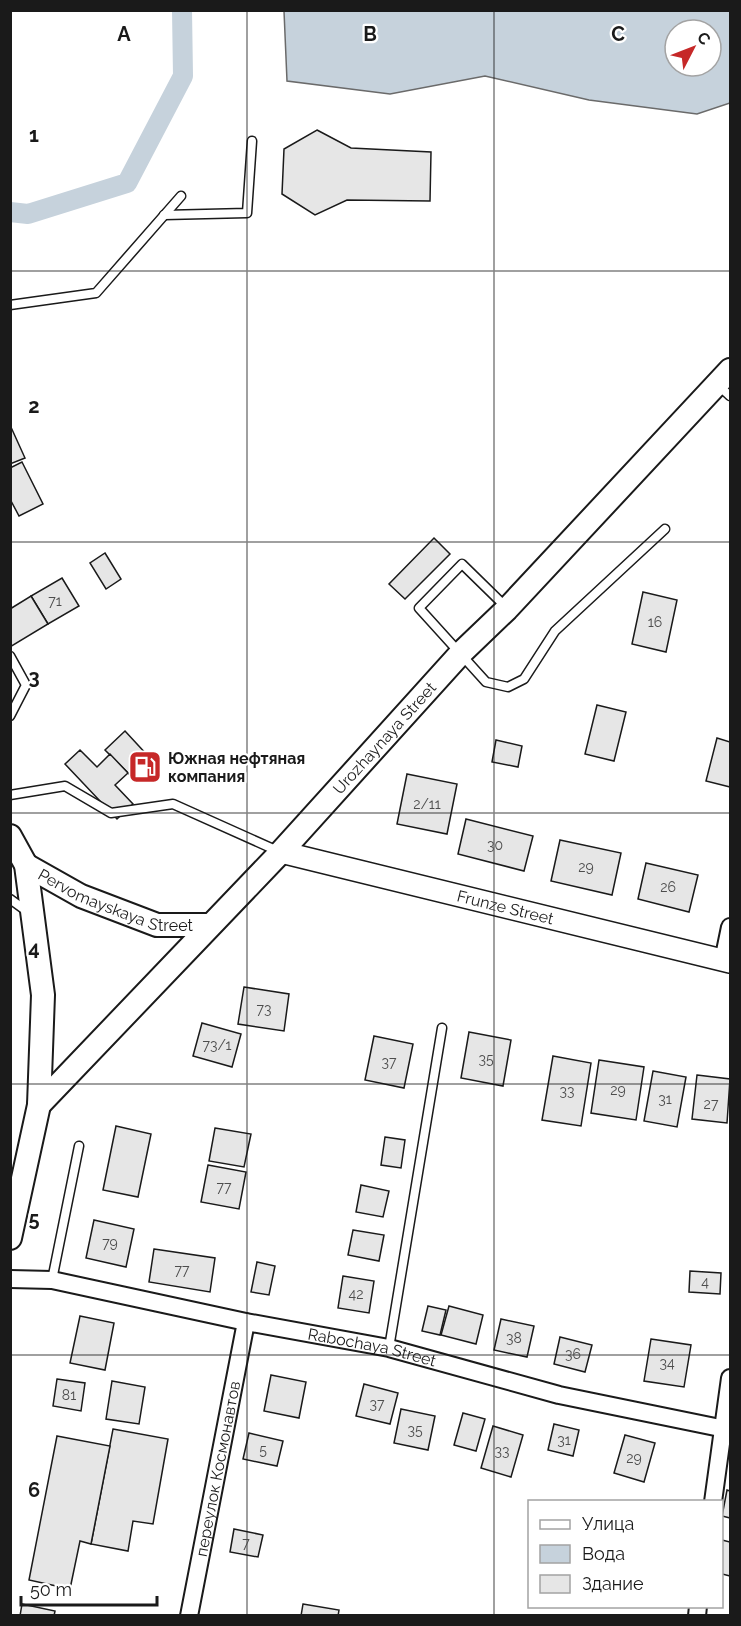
<svg xmlns="http://www.w3.org/2000/svg" width="741" height="1626" viewBox="0 0 741 1626" font-family="Raleway,sans-serif">
<style>
.water{fill:#c6d2dc;stroke:#6a6a6a;stroke-width:1.5;fill-rule:evenodd}
.lines{fill:none;stroke-linecap:round;stroke-linejoin:round}
.canal{stroke:#c6d2dc;stroke-width:20}
.building{fill:#e6e6e6;stroke:#1a1a1a;stroke-width:1.5}
.service-casing{stroke:#1a1a1a;stroke-width:11}
.minor-casing{stroke:#1a1a1a;stroke-width:20}
.tertiary-casing{stroke:#1a1a1a;stroke-width:24}
.secondary-casing{stroke:#1a1a1a;stroke-width:26}
.service{stroke:#fff;stroke-width:8}
.minor{stroke:#fff;stroke-width:16}
.tertiary{stroke:#fff;stroke-width:21}
.secondary{stroke:#fff;stroke-width:22}
.grid{fill:none;stroke:#1a1a1a;stroke-width:1.5;stroke-opacity:0.55}
.labels{text-anchor:middle;stroke-width:4.5;stroke-linejoin:round;paint-order:stroke}
.number-label{font-size:14px;fill:#4d4d4d}
.street-label{font-size:16px;fill:#1a1a1a;stroke:#fff}
.poi-label{font-size:16px;font-weight:bold;fill:#1a1a1a;stroke:#fff;text-anchor:start}
.grid-label{font-size:20px;text-anchor:middle;font-weight:bold;fill:#1a1a1a;stroke:#fff;stroke-width:4.5;stroke-linejoin:round;paint-order:stroke}
</style>
<rect width="100%" height="100%" fill="#fff"/>
<path class="water" d="M284 11H730V103L697 114 589 100 485 76 390 94 287 81ZM675 30H711V66H675Z"/>
<g class="lines">
<polyline class="canal" points="10,212 28,214 127,183 183,76 182,10"/>
</g>
<g class="building">
<polygon points="317,130 351,148 431,152 430,201 347,200 315,215 282,194 284,149"/>
<polygon points="10,425 25,458 10,464"/>
<polygon points="22,462 43,504 19,516 10,499 10,468"/>
<polygon points="434,538 450,554 405,599 389,584"/>
<polygon points="105,553 121,579 106,589 90,563"/>
<polygon points="62,578 79,606 48,624 31,596"/>
<polygon points="643,592 677,600 666,652 632,644"/>
<polygon points="31,596 48,624 10,647 10,609"/>
<polygon points="597,705 626,712 614,761 585,754"/>
<polygon points="125,731 149,757 130,775 105,750"/>
<polygon points="717,738 730,742 730,787 706,781"/>
<polygon points="496,740 522,746 518,767 492,762"/>
<polygon points="80,750 97,767 110,754 128,773 115,785 133,804 117,819 65,764"/>
<polygon points="407,774 457,784 447,834 397,824"/>
<polygon points="466,819 533,836 524,871 458,854"/>
<polygon points="560,840 621,853 612,895 551,881"/>
<polygon points="646,863 698,875 689,912 638,899"/>
<polygon points="244,987 289,994 284,1031 238,1024"/>
<polygon points="202,1023 241,1034 232,1067 193,1056"/>
<polygon points="469,1032 511,1040 503,1086 461,1078"/>
<polygon points="374,1036 413,1044 404,1088 365,1080"/>
<polygon points="553,1056 591,1063 581,1126 542,1120"/>
<polygon points="599,1060 644,1067 636,1120 591,1113"/>
<polygon points="653,1071 686,1077 677,1127 644,1121"/>
<polygon points="697,1075 730,1079 727,1123 692,1119"/>
<polygon points="116,1126 151,1134 138,1197 103,1190"/>
<polygon points="215,1128 251,1134 244,1167 209,1161"/>
<polygon points="385,1137 405,1140 401,1168 381,1165"/>
<polygon points="208,1165 246,1172 239,1209 201,1202"/>
<polygon points="361,1185 389,1191 383,1217 356,1212"/>
<polygon points="94,1220 134,1229 126,1267 86,1258"/>
<polygon points="353,1230 384,1235 379,1261 348,1255"/>
<polygon points="154,1249 215,1258 210,1292 149,1282"/>
<polygon points="257,1262 275,1266 269,1295 251,1292"/>
<polygon points="690,1271 721,1273 720,1294 689,1292"/>
<polygon points="343,1276 374,1281 369,1313 338,1308"/>
<polygon points="428,1306 446,1310 440,1335 422,1331"/>
<polygon points="449,1306 483,1315 476,1344 441,1335"/>
<polygon points="80,1316 114,1323 105,1370 70,1363"/>
<polygon points="501,1319 534,1326 527,1357 494,1350"/>
<polygon points="560,1337 592,1345 585,1372 554,1364"/>
<polygon points="651,1339 691,1345 684,1387 644,1381"/>
<polygon points="271,1375 306,1382 299,1418 264,1411"/>
<polygon points="57,1379 85,1383 81,1411 53,1406"/>
<polygon points="112,1381 145,1387 139,1424 106,1419"/>
<polygon points="364,1384 398,1393 390,1424 356,1416"/>
<polygon points="401,1409 435,1416 428,1450 394,1443"/>
<polygon points="463,1413 485,1419 476,1451 454,1445"/>
<polygon points="554,1424 579,1430 573,1456 548,1450"/>
<polygon points="493,1426 523,1435 511,1477 481,1468"/>
<polygon points="113,1429 168,1439 153,1524 133,1521 128,1551 91,1544"/>
<polygon points="249,1433 283,1441 277,1466 243,1459"/>
<polygon points="625,1435 655,1443 644,1482 614,1473"/>
<polygon points="57,1436 110,1446 91,1544 80,1541 70,1589 29,1580"/>
<polygon points="727,1490 730,1491 730,1518 722,1516"/>
<polygon points="234,1529 263,1535 258,1557 230,1552"/>
<polygon points="722,1540 730,1542 730,1576 722,1574"/>
<polygon points="22,1604 55,1611 54,1616 20,1616"/>
<polygon points="303,1604 339,1610 338,1616 301,1616"/>
</g>
<g class="lines">
<defs>
<g id="service">
<polyline points="164,215 247,213 252,141"/>
<polyline points="10,305 96,293 181,196"/>
<polyline points="717,384 730,396"/>
<polyline points="507,608 462,564 419,608 486,682 508,687 524,679 555,631 665,529"/>
<polyline points="10,656 26,685 10,716"/>
<polyline points="10,795 65,786 111,813 173,804 280,852"/>
<polyline points="10,899 28,912"/>
<polyline points="52,1280 79,1146"/>
<polyline points="389,1348 442,1028"/>
</g>
<g id="minor">
<polyline points="723,961 730,927"/>
<path id="s1" d="M10 1279 52 1280 246 1322 389 1348 559 1395 730 1430"/>
<polyline points="713,1502 730,1378"/>
<path id="s2" d="M189 1616 246 1322"/>
<polyline points="697,1616 698,1606"/>
</g>
<g id="tertiary">
<path id="s3" d="M281 852 730 962"/>
</g>
<g id="secondary">
<polyline points="10,836 26,865 43,995 39,1105 10,1238"/>
<path id="s4" d="M26 865 81 896 157 925H209"/>
<path id="s5" d="M39 1105 281 852 461 653 507 609 730 370"/>
</g>
</defs>
<use href="#service" class="service-casing"/>
<use href="#minor" class="minor-casing"/>
<use href="#tertiary" class="tertiary-casing"/>
<use href="#secondary" class="secondary-casing"/>
<use href="#service" class="service"/>
<use href="#minor" class="minor"/>
<use href="#tertiary" class="tertiary"/>
<use href="#secondary" class="secondary"/>
</g>
<path class="grid" d="M247 10V1616M494 10V1616M10 271H730M10 542H730M10 813H730M10 1084H730M10 1355H730"/>
<defs>
<symbol id="fuel-square" viewBox="-11 -11 22 22"><rect x="-9" y="-9" width="18" height="18" rx="4" fill="#c62828" stroke="#fff"/><path d="M-5.5-6h7V0h2V4h1.3V-2.5L3-4.5l.8-.8L6-3V5H2.5V1h-1V6h-7ZM-4.2-4.7v3.2H.2V-4.7Z" fill="#fff"/></symbol>
</defs>
<g fill-rule="evenodd">
<use href="#fuel-square" x="126" y="748" width="38" height="38"/>
</g>
<g class="labels">
<g class="number-label">
<text x="55" y="606">71</text>
<text x="655" y="627">16</text>
<text x="427" y="809">2/11</text>
<text x="495" y="850">30</text>
<text x="586" y="872">29</text>
<text x="668" y="892">26</text>
<text x="264" y="1014">73</text>
<text x="217" y="1050">73/1</text>
<text x="486" y="1064">35</text>
<text x="389" y="1067">37</text>
<text x="618" y="1095">29</text>
<text x="567" y="1096">33</text>
<text x="665" y="1104">31</text>
<text x="711" y="1109">27</text>
<text x="224" y="1192">77</text>
<text x="110" y="1248">79</text>
<text x="182" y="1275">77</text>
<text x="705" y="1287">4</text>
<text x="356" y="1299">42</text>
<text x="514" y="1343">38</text>
<text x="573" y="1359">36</text>
<text x="667" y="1368">34</text>
<text x="69" y="1400">81</text>
<text x="377" y="1409">37</text>
<text x="415" y="1435">35</text>
<text x="564" y="1445">31</text>
<text x="263" y="1455">5</text>
<text x="502" y="1456">33</text>
<text x="634" y="1463">29</text>
<text x="246" y="1548">7</text>
</g>
<g class="street-label">
<text dy="6" stroke="none"><textPath href="#s5" startOffset="504">Urozhaynaya Street</textPath></text>
<text dy="6" stroke="none"><textPath href="#s4" startOffset="98">Pervomayskaya Street</textPath></text>
<text dy="6" stroke="none"><textPath href="#s3" startOffset="231">Frunze Street</textPath></text>
<text dy="6" stroke="none"><textPath href="#s1" startOffset="369">Rabochaya Street</textPath></text>
<text dy="6" stroke="none"><textPath href="#s2" startOffset="150">переулок Космонавтов</textPath></text>
</g>
<g class="poi-label">
<text x="168" y="764">Южная нефтяная<tspan x="168" dy="18">компания</tspan></text>
</g>
</g>
<g class="grid-label">
<text x="124" y="41">A</text>
<text x="370" y="41">B</text>
<text x="618" y="41">C</text>
<text x="34" y="142">1</text>
<text x="34" y="413">2</text>
<text x="34" y="684">3</text>
<text x="34" y="955">4</text>
<text x="34" y="1226">5</text>
<text x="34" y="1497">6</text>
</g>
<rect width="741" height="1626" fill="none" stroke="#1a1a1a" stroke-width="24"/>
<rect x="528" y="1500" width="195" height="108" fill="#ffffff" stroke="#a3a3a3" stroke-width="1.5"/>
<rect x="540" y="1520" width="30" height="9" fill="#ffffff" stroke="#a3a3a3" stroke-width="1.5"/>
<text x="582" y="1530" font-size="18" fill="#1a1a1a">Улица</text>
<rect x="540" y="1545" width="30" height="18" fill="#c6d2dc" stroke="#a3a3a3" stroke-width="1.5"/>
<text x="582" y="1560" font-size="18" fill="#1a1a1a">Вода</text>
<rect x="540" y="1575" width="30" height="18" fill="#e6e6e6" stroke="#a3a3a3" stroke-width="1.5"/>
<text x="582" y="1590" font-size="18" fill="#1a1a1a">Здание</text>
<g transform="translate(693 48) rotate(48)"><circle r="28" fill="#ffffff" stroke="#a3a3a3" stroke-width="1.5"/>
<path d="M0-4.5L10 22L0 15L-10 22Z" fill="#c62828"/>
<text y="-9" font-size="16" font-weight="bold" text-anchor="middle" fill="#1a1a1a">С</text>
</g>
<path d="M21 1596v9h136v-9" fill="none" stroke="#1a1a1a" stroke-width="3"/>
<text x="30" y="1596" font-size="18" fill="#1a1a1a" stroke="#ffffff" stroke-width="4.5" paint-order="stroke">50 m</text>
</svg>
